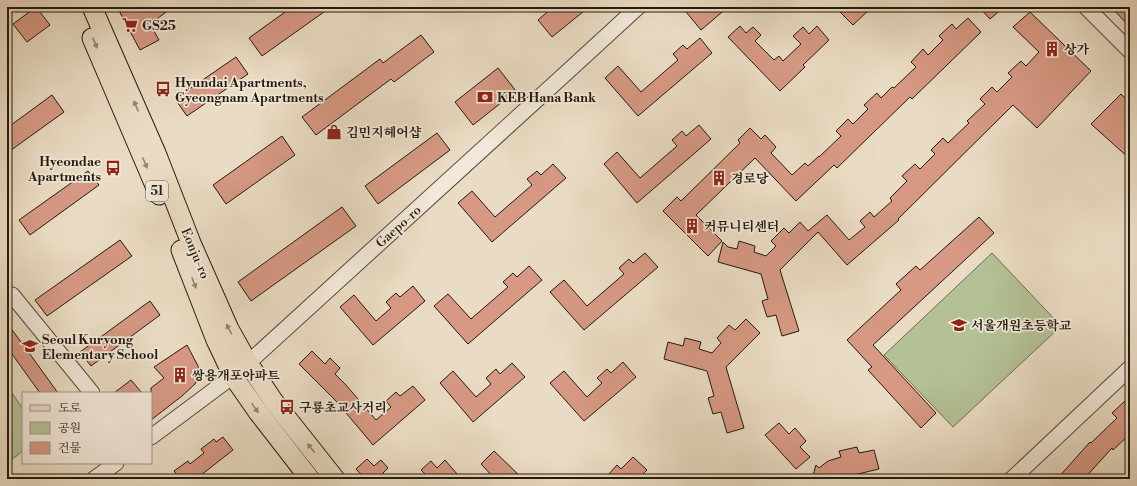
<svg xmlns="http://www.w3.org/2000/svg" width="1137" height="486" viewBox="0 0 1137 486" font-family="'Libre Bodoni','Noto Serif KR',serif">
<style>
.green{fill:#b4c196;stroke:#6c6e52}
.building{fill:#d79984;stroke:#231a0e}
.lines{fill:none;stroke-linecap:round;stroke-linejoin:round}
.minor-casing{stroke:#554a3c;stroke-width:17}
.major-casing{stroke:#231a0e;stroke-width:21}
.minor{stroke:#f1e8d9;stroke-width:15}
.major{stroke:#eadcc4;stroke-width:19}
.oneway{fill:#908572}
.labels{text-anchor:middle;stroke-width:3.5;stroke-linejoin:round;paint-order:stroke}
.shield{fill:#f1e8d9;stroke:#61584b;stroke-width:1}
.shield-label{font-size:12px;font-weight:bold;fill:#231a0e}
.poi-label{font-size:13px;font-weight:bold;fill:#231a0e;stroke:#f1e8d9;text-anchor:start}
.street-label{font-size:13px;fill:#231a0e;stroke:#f1e8d9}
</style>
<rect width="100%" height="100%" fill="#eadcc4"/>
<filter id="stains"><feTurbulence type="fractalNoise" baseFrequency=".005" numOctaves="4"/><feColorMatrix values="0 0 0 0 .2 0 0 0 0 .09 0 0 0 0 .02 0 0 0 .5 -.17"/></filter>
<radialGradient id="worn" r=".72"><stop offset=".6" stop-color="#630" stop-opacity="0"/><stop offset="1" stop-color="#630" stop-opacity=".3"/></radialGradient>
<g class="green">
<polygon points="992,253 1061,326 953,427 884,355"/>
<polygon points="7,386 23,409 23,451 7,463"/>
</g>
<g class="building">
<polygon points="36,7 50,25 27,42 13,24"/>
<polygon points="117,7 173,7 150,24 159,40 140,50"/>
<polygon points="292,7 331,7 262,56 249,38"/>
<polygon points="553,7 589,7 552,37 538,20"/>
<polygon points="682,7 728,7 701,30"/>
<polygon points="835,7 872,7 853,25"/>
<polygon points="979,7 1004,7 990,19"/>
<polygon points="1111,7 1130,7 1130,27"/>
<polygon points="1030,12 1091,71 1037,128 1013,105 898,219 899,220 847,265 818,232 780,270 799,331 782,336 776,315 767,317 762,301 768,299 761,274 718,262 723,242 728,247 737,249 739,241 755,246 754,252 766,256 776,246 771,241 784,228 789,233 800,222 808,231 827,215 849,240 865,227 860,221 870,212 874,217 892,201 890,198 907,181 902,176 915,164 920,169 935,154 931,150 943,138 948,143 969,123 967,121 985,104 980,99 992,87 997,92 1012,77 1008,73 1021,61 1026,66 1039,52 1013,27"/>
<polygon points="968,18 981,32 912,99 910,97 837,168 834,165 796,201 755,158 696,215 722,241 708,256 663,211 677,197 681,201 740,143 738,140 750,128 761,139 765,135 776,147 771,153 792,175 805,163 808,166 819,156 819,157 841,136 836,131 848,119 853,124 868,109 864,105 877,93 881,98 892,87 894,88 916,67 911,62 923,49 928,55 943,40 939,36 952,24 956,29"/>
<polygon points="740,26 746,33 753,27 761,35 755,41 774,60 779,56 783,61 801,44 793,36 803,27 809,34 817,26 829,40 803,65 805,67 780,91 728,37"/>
<polygon points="421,35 434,52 394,82 391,79 316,135 302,117 380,59 383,63"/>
<polygon points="700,38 712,53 638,116 605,78 618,66 641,92 678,60 673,54 683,45 687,49"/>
<polygon points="236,57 248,74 187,116 175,99"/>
<polygon points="498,68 516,91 473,125 455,102"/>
<polygon points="1121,94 1130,103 1130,159 1091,124"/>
<polygon points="52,95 64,112 7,153 7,128"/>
<polygon points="699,125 711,139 637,203 604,164 617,152 640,178 677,146 672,140 682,131 686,136"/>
<polygon points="437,133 450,150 378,204 365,186"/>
<polygon points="282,136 295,155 226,204 213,185"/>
<polygon points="553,164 566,178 492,242 458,203 472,191 495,217 532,185 527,179 537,171 541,175"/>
<polygon points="88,171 99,185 30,235 19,220"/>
<polygon points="342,207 356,226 251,301 238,282"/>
<polygon points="979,217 994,233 873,345 936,413 921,428 868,370 872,367 847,340 901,290 896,284 916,266 920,270"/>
<polygon points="120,240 132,256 47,316 35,300"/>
<polygon points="645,253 658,267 584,330 550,292 564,280 587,306 624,274 619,268 629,259 633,263"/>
<polygon points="529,266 542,280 468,344 434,306 448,294 471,319 508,287 503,282 513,273 517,277"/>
<polygon points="413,286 425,301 373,345 340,307 354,295 376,321 391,308 386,302 396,293 400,297"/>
<polygon points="150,301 160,315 91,366 80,352"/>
<polygon points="746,319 760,333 726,367 744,428 727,433 721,412 713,414 708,398 714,396 707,371 664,359 668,342 683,346 685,338 701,342 699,349 712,353 721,343 717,338 729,325 735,330"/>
<polygon points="7,323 32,357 58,393 40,393 7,347"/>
<polygon points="187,345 198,366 199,371 198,378 195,384 182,396 151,420 151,388 164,378 154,367"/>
<polygon points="312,351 325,364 330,358 340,368 335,374 346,385 376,420 391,407 386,401 396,392 400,396 413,386 425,400 373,445 336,401 299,364"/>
<polygon points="623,362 636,377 584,421 550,383 564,371 587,397 602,383 597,378 607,369 611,373"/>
<polygon points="512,363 525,377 473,422 440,383 453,371 476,397 491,384 486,378 496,369 500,374"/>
<polygon points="131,380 142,393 114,393"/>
<polygon points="1125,401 1130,407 1130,434 1113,450 1112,448 1084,479 1057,479 1090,442 1091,443 1117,418 1112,413"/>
<polygon points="779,423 789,434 795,428 806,441 800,447 810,457 796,469 765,435"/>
<polygon points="223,437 233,450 196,479 180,479 174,471 188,461 190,464 204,453 201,449 214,439 216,442"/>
<polygon points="857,447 859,453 874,450 879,469 837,479 812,479 816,465 819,468 828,461 841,457 839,451"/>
<polygon points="494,451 523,479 495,479 481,464"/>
<polygon points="633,457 647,470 638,479 613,479 608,475 617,465 621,469"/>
<polygon points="367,459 374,466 381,460 388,468 383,473 388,479 365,479 356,469"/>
<polygon points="445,460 457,474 451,479 430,479 421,470 431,461 437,468"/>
</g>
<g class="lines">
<defs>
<g id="minor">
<polyline points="1086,7 1130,51"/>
<polyline points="12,295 92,393"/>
<polyline points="151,437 233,376 248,363 565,74 638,7"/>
<polyline points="94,479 116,463"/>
<polyline points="1012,479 1130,368"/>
</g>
<g id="major">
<polyline points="92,7 156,153 191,243 229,329 248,363 274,402 335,479"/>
<polyline points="92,38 159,195"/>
<polyline points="181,250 216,340 233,376 258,412 310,479"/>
</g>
</defs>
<use href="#minor" class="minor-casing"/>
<use href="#major" class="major-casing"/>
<use href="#minor" class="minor"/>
<use href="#major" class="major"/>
</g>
<defs><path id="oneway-solid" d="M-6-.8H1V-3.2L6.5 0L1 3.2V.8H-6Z"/></defs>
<g class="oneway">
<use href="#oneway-solid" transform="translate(95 43) rotate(67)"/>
<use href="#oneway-solid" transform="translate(136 106) rotate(-113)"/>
<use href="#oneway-solid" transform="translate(145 163) rotate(67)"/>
<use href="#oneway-solid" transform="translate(194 283) rotate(69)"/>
<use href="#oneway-solid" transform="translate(229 329) rotate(-117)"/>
<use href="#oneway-solid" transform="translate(255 408) rotate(55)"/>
<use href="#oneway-solid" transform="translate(311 448) rotate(-128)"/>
</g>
<defs>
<symbol id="supermarket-bare" viewBox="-9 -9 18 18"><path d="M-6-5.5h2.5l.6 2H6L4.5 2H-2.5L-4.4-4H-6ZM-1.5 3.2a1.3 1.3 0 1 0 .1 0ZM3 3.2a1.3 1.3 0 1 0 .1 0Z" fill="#8f2418" stroke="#f1e8d9" stroke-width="2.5" paint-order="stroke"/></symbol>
<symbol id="building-bare" viewBox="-9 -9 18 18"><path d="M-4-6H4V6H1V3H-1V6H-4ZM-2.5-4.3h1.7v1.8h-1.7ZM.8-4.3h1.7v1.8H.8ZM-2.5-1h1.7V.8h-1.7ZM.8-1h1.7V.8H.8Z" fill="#8f2418" stroke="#f1e8d9" stroke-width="2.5" paint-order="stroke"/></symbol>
<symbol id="bus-bare" viewBox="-9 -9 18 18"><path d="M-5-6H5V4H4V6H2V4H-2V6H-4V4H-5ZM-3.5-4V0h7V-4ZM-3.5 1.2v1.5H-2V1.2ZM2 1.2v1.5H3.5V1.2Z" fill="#8f2418" stroke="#f1e8d9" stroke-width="2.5" paint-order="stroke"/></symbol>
<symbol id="bank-bare" viewBox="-9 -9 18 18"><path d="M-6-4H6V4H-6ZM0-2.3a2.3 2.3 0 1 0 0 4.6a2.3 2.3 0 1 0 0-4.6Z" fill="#8f2418" stroke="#f1e8d9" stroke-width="2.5" paint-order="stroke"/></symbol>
<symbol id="shop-bare" viewBox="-9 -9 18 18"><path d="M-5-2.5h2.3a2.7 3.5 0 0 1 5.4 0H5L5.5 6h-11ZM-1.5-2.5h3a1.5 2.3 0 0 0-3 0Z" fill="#8f2418" stroke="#f1e8d9" stroke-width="2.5" paint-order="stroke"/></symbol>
<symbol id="school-bare" viewBox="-9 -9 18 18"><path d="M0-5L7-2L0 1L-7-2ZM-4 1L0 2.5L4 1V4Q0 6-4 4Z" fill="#8f2418" stroke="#f1e8d9" stroke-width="2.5" paint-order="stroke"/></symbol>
</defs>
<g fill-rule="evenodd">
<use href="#supermarket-bare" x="119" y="14" width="22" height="22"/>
<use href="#building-bare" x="1041" y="38" width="22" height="22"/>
<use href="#bus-bare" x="152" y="78" width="22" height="22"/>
<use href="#bank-bare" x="474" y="86" width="22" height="22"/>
<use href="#shop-bare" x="323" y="121" width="22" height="22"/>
<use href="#bus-bare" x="102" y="157" width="22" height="22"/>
<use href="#building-bare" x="708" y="167" width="22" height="22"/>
<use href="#building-bare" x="681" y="215" width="22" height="22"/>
<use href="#school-bare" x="948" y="314" width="22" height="22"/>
<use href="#school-bare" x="19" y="335" width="22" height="22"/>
<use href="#building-bare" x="169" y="364" width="22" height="22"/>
<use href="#bus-bare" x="276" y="396" width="22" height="22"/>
</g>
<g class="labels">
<rect class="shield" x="146" y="181" width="22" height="20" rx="3"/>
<g class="shield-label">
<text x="157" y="195">51</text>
</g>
<g class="poi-label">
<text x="142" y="30">GS25</text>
<text x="1064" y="54">상가</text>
<text x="175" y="87">Hyundai Apartments,<tspan x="175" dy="15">Gyeongnam Apartments</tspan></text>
<text x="497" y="102">KEB Hana Bank</text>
<text x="346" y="137">김민지헤어샵</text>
<text x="101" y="166" text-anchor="end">Hyeondae<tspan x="101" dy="15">Apartments</tspan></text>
<text x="731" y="183">경로당</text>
<text x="704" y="231">커뮤니티센터</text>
<text x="971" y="330">서울개원초등학교</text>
<text x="42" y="344">Seoul Kuryong<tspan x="42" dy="15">Elementary School</tspan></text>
<text x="192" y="380">쌍용개포아파트</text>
<text x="299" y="412">구룡초교사거리</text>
</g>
<g class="street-label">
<text transform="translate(398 226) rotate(-42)" y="5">Gaepo-ro</text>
<text transform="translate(196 253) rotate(67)" y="5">Eonju-ro</text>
</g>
</g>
<rect width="1137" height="486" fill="none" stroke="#eadcc4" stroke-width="24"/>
<rect x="8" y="8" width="1121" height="470" fill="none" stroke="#231a0e" stroke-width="2"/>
<rect x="12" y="12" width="1113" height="462" fill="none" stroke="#231a0e"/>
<rect x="22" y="392" width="130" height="72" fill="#f1e8d9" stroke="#9f9688"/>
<rect x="30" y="405" width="20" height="6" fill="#eadcc4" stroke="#9f9688"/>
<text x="58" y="412" font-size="12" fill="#231a0e">도로</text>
<rect x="30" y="422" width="20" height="12" fill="#b4c196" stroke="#9f9688"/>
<text x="58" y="432" font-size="12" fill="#231a0e">공원</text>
<rect x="30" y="442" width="20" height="12" fill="#d79984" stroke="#9f9688"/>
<text x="58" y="452" font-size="12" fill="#231a0e">건물</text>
<rect width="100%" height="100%" filter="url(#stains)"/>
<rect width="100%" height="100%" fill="url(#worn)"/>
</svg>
